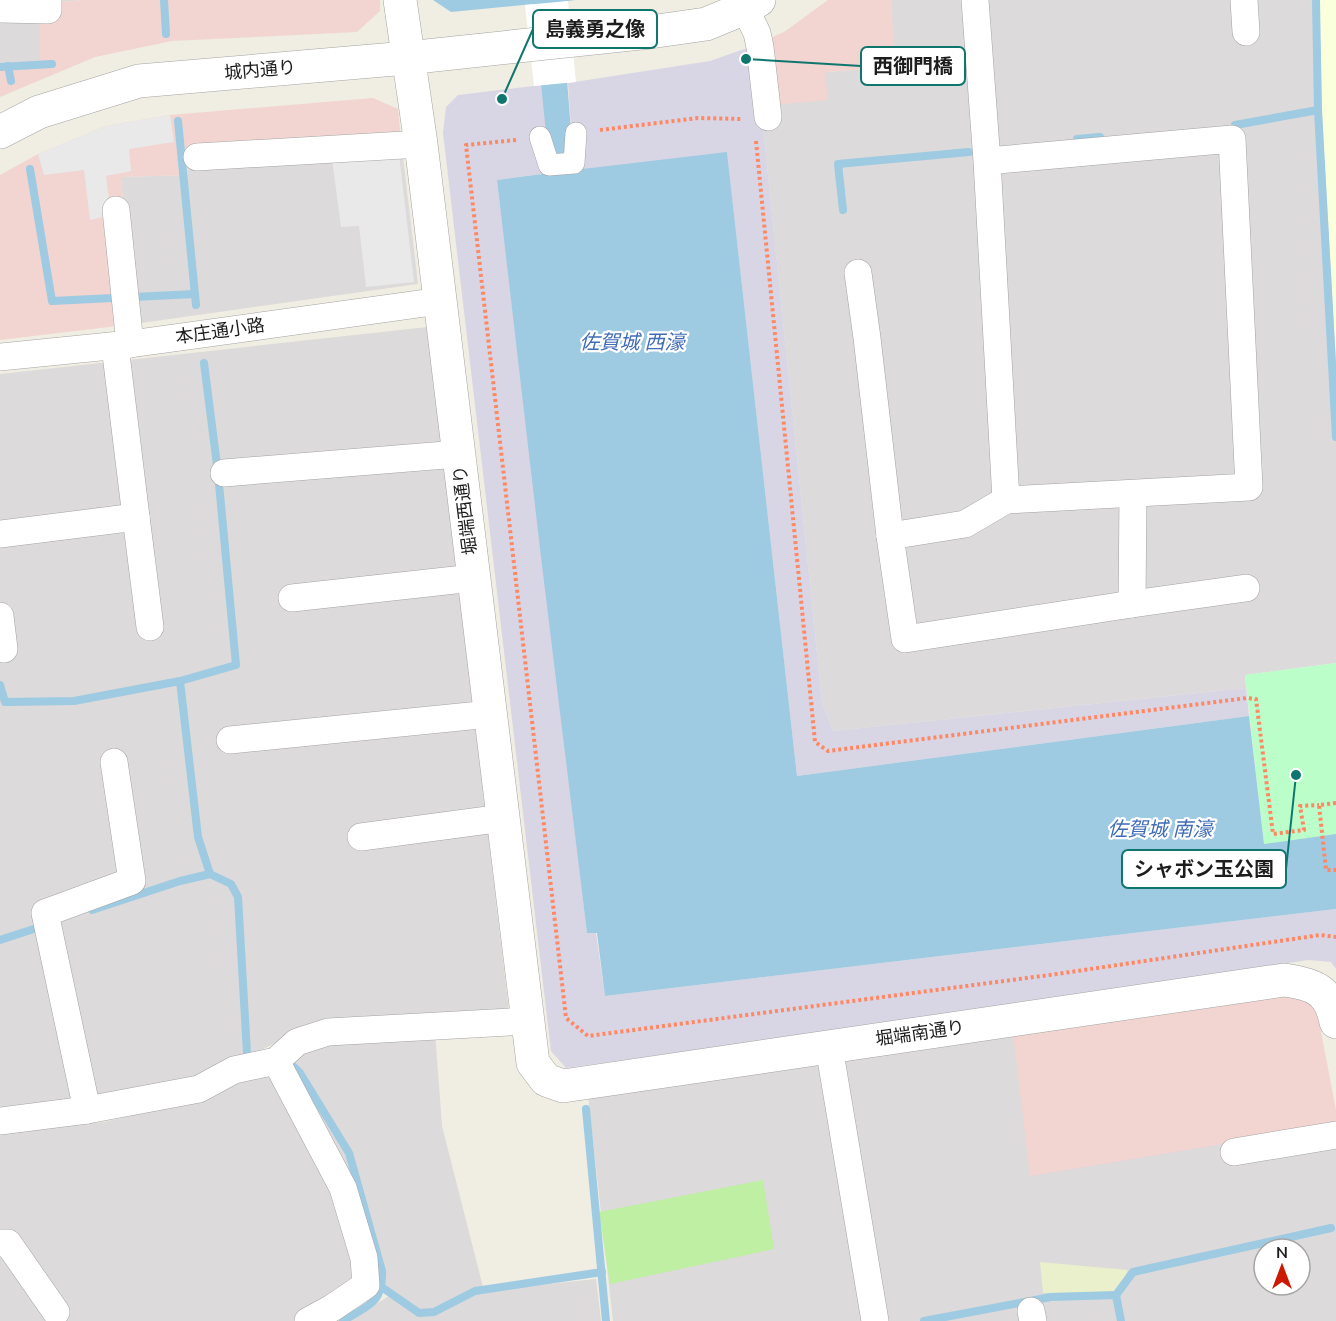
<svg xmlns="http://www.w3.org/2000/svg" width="1336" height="1321" viewBox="0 0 1336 1321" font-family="'Nunito Sans','Noto Sans JP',sans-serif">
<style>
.residential{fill:#dcdada;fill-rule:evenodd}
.commercial{fill:#f2d5d0}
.education{fill:#faffdc}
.farmland{fill:#e9f0cb}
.grass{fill:#beefa3}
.park{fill:#bbfec9}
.parking{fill:#e9e9e9}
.plaza{fill:#d8d6e5}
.water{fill:#9ecae2}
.pier{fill:#fff}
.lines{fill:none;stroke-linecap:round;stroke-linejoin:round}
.stream{stroke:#9ecae2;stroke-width:8}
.pedestrian-casing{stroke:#a4a4a4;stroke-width:22}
.minor-casing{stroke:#a4a4a4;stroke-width:28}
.tertiary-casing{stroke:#a4a4a4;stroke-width:34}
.path{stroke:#ff8864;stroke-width:4;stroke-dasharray:3 3;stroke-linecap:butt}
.pedestrian{stroke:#fff;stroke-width:21}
.minor{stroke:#fff;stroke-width:27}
.tertiary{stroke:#fff;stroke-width:33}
.labels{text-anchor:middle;stroke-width:4.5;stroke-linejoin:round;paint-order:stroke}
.street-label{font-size:18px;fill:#1d1d1d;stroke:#fff}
.water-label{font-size:20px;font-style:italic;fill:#416cb6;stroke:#fff}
.leader{fill:none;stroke:#0f766e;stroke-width:2}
.callout-dot{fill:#0f766e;stroke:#fff;stroke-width:2}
.callout{fill:#fff;stroke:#0f766e;stroke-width:2}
.callout-label{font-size:20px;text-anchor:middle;font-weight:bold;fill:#1d1d1d}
</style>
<rect width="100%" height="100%" fill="#f0ede2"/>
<g class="residential">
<polygon points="0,0 85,0 58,2 40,68 0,70"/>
<polygon points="891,0 1319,0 1322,114 1336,360 1336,663 1245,675 1246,688 833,731 822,702 761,106 825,72 894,67"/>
<polygon points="401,140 418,284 134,324 121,177 188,175 186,152"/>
<polygon points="428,327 509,1012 304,1028 197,1083 0,1114 0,374"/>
<polygon points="435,1032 442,1126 484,1291 596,1279 601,1321 349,1321 389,1296 378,1288 328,1321 0,1321 0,1133 104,1122 204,1099 319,1043"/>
<path d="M1013 1033 1336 1125V1321H613L588 1095ZM1264 1249H1300V1285H1264Z"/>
</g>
<g class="commercial">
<polygon points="85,0 380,0 380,11 357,32 172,41 95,57 0,97 0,70 40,68 40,17 58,2"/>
<polygon points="828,0 891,0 895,67 825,72 828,100 761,106 750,47 784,32"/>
<polygon points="373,98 398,109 401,140 186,153 188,175 121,177 134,324 0,340 0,175 38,154 106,126 170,115"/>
<polygon points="1290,991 1316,1006 1336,1110 1336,1125 1030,1176 1013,1033"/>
</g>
<polygon class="education" points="1319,0 1336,0 1336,360 1322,114"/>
<polygon class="farmland" points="1040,1262 1128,1270 1117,1292 1043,1293"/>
<polygon class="grass" points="763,1180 774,1249 610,1284 599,1212"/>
<polygon class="park" points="1336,663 1336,834 1264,845 1245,675"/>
<g class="parking">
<polygon points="170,115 174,142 129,149 131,171 106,176 111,215 90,220 84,170 44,175 38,154 106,126"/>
<polygon points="399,154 414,282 366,287 359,226 341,227 332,159"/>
</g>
<g class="plaza">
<polygon points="750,47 761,106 822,702 833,731 1246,688 1249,716 797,776 727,153 574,171 568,83 710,61"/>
<polygon points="542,85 550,173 497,180 587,933 596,933 605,996 1336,909 1336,969 1331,962 1308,960 1061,999 566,1068 551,1051 443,133 446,107 458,95"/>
</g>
<polygon class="water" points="433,0 575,0 561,2 574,170 727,152 797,776 1249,716 1264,844 1336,834 1336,909 605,996 597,933 587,933 541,557 497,180 550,173 533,4 451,12"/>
<polygon class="pier" points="568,1 576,82 534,86 525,5"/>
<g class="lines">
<g class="stream">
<polyline points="164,0 166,34"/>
<polyline points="1316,0 1318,110 1336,437"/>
<polyline points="8,66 11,81"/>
<polyline points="0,67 52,64"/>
<polyline points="178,121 196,305"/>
<polyline points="1235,125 1318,110"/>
<polyline points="1077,139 1100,137"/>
<polyline points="30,169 52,301 195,294"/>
<polyline points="843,210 838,164 969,152"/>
<polyline points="180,681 198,837 210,874"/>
<polyline points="0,685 5,702 74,701 180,681 236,665 218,473 204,363"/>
<polyline points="92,910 180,881 210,874 231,884 238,897 247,1053"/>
<polyline points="0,940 43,926"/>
<path d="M290 1063 300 1073 349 1153 382 1271C383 1304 368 1305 343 1321"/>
<polyline points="586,1109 606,1321"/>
<polyline points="383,1288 419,1313 434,1312 475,1291 602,1272"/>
<polyline points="924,1321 1051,1297 1116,1295"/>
<polyline points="1121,1321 1116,1295 1133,1272 1331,1228"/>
</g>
<defs>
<polyline id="pedestrian" points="540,137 549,165 574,163 576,133"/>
<g id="minor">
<polyline points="975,0 987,161 1006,500 1249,487 1232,139 987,161"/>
<polyline points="1244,0 1246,32"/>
<polyline points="745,8 757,33 760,47 768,117"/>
<polyline points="0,9 48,10 48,0"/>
<polyline points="197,157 421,144"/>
<polyline points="116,210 130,344"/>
<polyline points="858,273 867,338 890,536"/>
<polyline points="115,346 136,517"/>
<polyline points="0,357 130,344 440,301"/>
<polyline points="224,473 458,454"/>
<polyline points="1006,500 965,524 890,536 905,639 1132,604 1133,494"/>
<polyline points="0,534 136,517 150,627"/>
<polyline points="292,598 473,578"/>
<polyline points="1132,604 1246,588"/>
<polyline points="0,616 4,649"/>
<polyline points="230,740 490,714"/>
<polyline points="361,837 503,818"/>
<polyline points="829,1047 875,1321"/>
<polyline points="276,1061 343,1188 364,1258 366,1285 332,1308 308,1321"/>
<polyline points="87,1110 45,913 132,881 114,762"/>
<polyline points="0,1121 87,1110 199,1089 234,1070 276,1061 297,1042 328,1032 528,1021"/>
<polyline points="1234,1152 1336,1135"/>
<polyline points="0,1243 8,1243 56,1312"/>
<polyline points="1031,1311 1033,1321"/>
</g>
<g id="tertiary">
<path d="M400 0 421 144 533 1063 546 1080 563 1086 1284 980C1314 984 1330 990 1336 1022"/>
<polyline points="0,132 39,112 139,81 407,58 650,32 706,24 745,8 759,0"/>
</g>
</defs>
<use href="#pedestrian" class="pedestrian-casing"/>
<use href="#minor" class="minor-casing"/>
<use href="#tertiary" class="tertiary-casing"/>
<g class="path">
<polyline points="600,130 698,118 742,119"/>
<polyline points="516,140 466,145 566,1018 588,1036 1057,974 1320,935 1336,937"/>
<polyline points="756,141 815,742 828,751 1247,698 1256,699 1273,834 1304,830 1300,806 1319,805"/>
<polyline points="1336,803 1319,805 1326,870 1336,870"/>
</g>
<use href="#pedestrian" class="pedestrian"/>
<use href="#minor" class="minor"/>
<use href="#tertiary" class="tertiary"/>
</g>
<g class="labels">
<g class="street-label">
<text transform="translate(260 70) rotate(-5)" y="6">城内通り</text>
<text transform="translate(220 331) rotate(-8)" y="6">本庄通小路</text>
<text transform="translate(465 510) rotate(-97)" y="6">堀端西通り</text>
<text transform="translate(920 1033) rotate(-8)" y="6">堀端南通り</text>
</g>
<g class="water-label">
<text x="632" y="349">佐賀城 西濠</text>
<text x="1160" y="836">佐賀城 南濠</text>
</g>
</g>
<path class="leader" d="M502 99L533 29M746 59L861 66M1296 775L1286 869"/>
<g class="callout-dot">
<circle cx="502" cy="99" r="6"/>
<circle cx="746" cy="59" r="6"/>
<circle cx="1296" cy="775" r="6"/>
</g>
<g class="callout">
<rect x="533" y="10" width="124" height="38" rx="6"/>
<rect x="861" y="47" width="104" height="38" rx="6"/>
<rect x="1122" y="850" width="164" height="38" rx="6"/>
</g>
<g class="callout-label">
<text x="595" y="36">島義勇之像</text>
<text x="913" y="73">西御門橋</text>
<text x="1204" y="876">シャボン玉公園</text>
</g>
<g transform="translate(1282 1267)"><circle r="28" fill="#ffffff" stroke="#a5a5a5" stroke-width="1.5"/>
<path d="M0-4.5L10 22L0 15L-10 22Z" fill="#cb1a00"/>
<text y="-9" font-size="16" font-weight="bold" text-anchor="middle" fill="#1d1d1d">N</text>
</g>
</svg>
